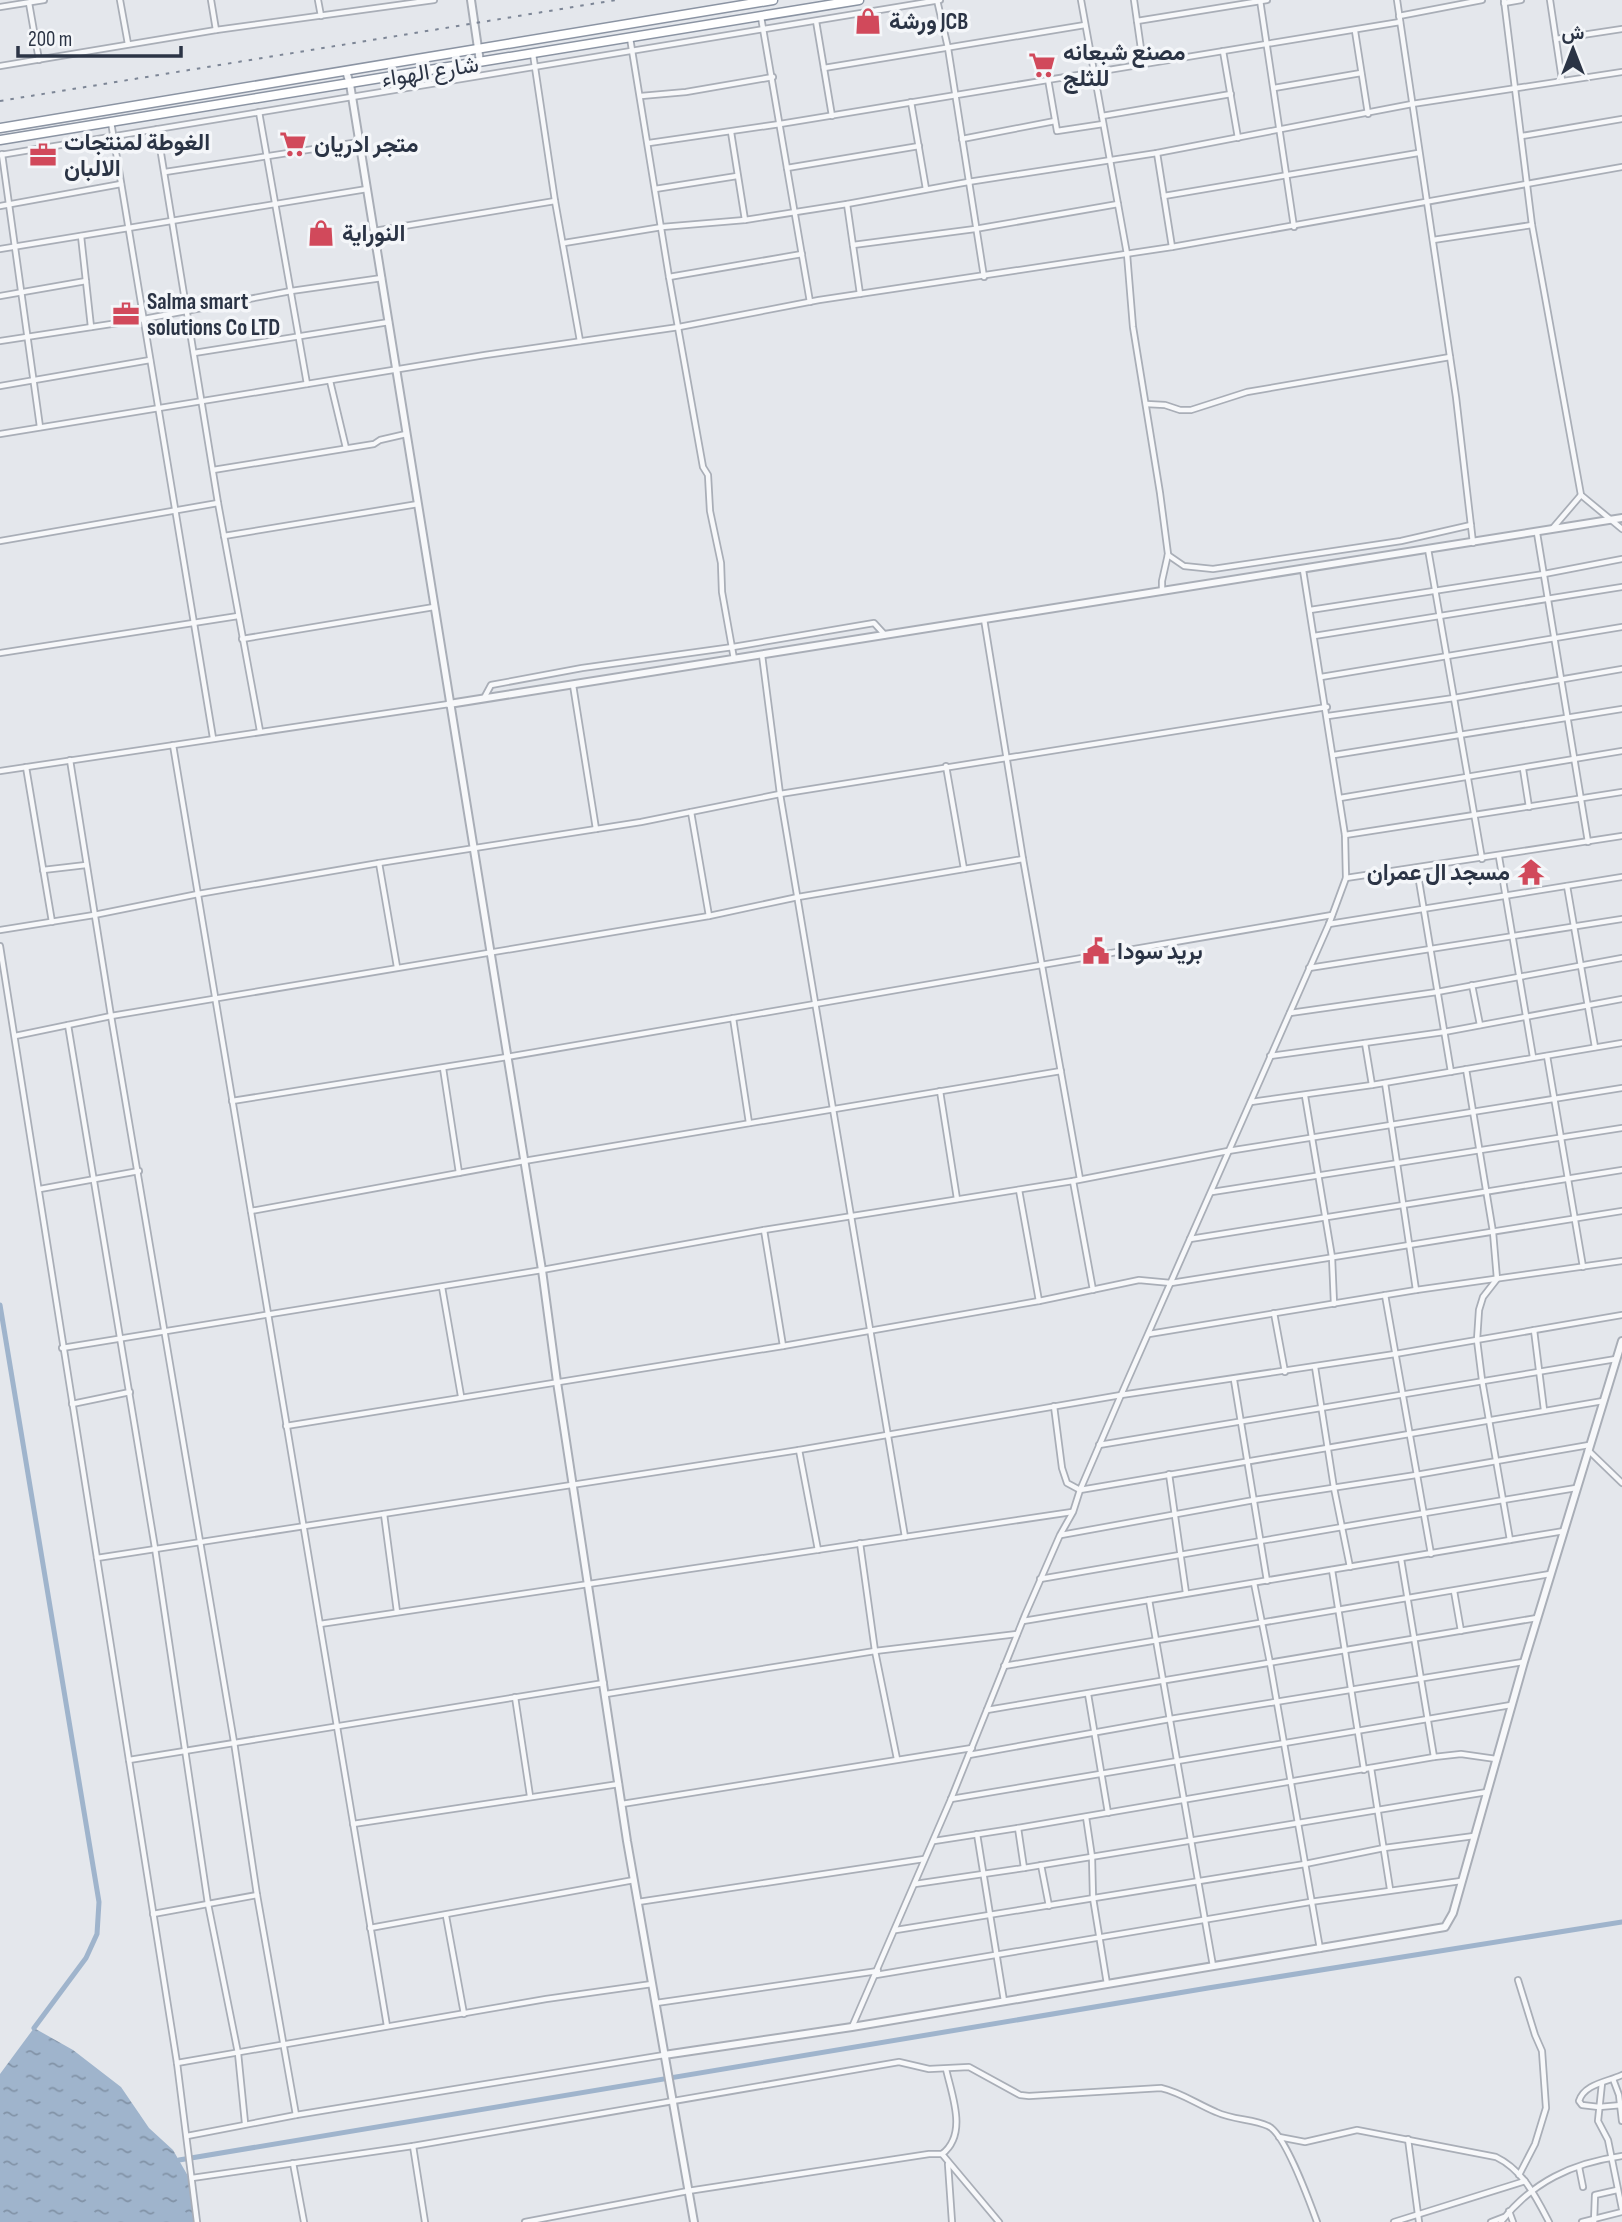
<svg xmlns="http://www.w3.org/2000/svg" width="1622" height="2222" viewBox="0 0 1622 2222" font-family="'Sofia Sans Condensed',Vazirmatn,sans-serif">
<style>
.water{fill:url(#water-ripples)}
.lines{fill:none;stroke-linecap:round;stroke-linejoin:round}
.canal{stroke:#9fb4cc;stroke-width:5}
.minor-casing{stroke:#a9aeb7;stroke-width:8}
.tertiary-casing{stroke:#a9aeb7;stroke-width:10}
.trunk-casing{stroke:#8b94a3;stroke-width:11}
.minor{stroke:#f7f8fa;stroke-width:4.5}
.tertiary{stroke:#f7f8fa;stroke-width:6}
.trunk{stroke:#fff;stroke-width:8}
.rail{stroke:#7d8696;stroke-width:2;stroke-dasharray:3.5 7;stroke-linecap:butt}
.labels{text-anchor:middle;stroke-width:7;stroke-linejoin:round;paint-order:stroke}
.poi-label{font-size:23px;font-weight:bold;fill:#2b3445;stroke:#f4f6f9;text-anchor:start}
.street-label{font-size:23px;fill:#2b3445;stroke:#f4f6f9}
</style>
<defs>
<pattern id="water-ripples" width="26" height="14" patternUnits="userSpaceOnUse" patternTransform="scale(1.75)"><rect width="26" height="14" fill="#9fb4cc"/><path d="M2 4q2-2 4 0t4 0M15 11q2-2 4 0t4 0" fill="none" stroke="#8293a7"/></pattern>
</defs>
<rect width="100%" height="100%" fill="#e4e7ec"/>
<polygon class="water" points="34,2028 73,2050 121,2087 149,2128 173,2150 188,2176 195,2222 0,2222 0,2074"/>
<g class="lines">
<g class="canal">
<polyline points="0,1305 99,1902 97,1934 86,1958 34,2028"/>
<polyline points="179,2160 1208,1988 1622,1922"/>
</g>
<defs>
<g id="minor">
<polyline points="120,0 128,44"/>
<polyline points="211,0 216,30"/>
<polyline points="318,0 321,16"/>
<polyline points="937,0 948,48 984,277"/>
<polyline points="1081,0 1127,254 1133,327 1160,493 1168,554 1162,581 1162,591"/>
<polyline points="1134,0 1143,63"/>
<polyline points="1260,0 1294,227"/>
<polyline points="1397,0 1456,397 1473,543"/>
<polyline points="1504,0 1532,225 1581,495 1622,529"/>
<polyline points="1550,0 1562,80"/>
<polyline points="29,3 39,60"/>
<polyline points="1504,3 1521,0"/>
<polyline points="0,7 44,0"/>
<polyline points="1399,16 1482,0"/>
<polyline points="761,17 810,302"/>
<polyline points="816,21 832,116"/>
<polyline points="1137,21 1267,0"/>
<polyline points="1355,31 1368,114"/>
<polyline points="630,38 669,277 703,467 708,475 710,511 721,563 722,592 734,659"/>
<polyline points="1556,39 1622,29"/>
<polyline points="1223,51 1238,138"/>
<polyline points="533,54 555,201 580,341"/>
<polyline points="0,66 216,30 434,0"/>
<polyline points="824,68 1085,25"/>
<polyline points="1048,79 1057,131 1103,124"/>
<polyline points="1274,88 1361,73"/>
<polyline points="641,96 686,92 773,77"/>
<polyline points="911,102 926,189"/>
<polyline points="259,112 307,384"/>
<polyline points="1102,116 1231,94"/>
<polyline points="111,122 213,738"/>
<polyline points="157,129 218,503 260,731"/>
<polyline points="731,132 745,220"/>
<polyline points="1522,136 1622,119"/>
<polyline points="962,139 1055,121"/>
<polyline points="649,143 780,124 1400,22"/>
<polyline points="1157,153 1172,247"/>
<polyline points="2,154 40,427"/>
<polyline points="0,155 940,0"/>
<polyline points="787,168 919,146"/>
<polyline points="165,172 359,142"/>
<polyline points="655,189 737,176"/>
<polyline points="1164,196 1418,153"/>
<polyline points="847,204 860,294"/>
<polyline points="0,206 121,184"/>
<polyline points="374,231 555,201"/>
<polyline points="81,236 91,327"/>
<polyline points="1433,240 1532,225"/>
<polyline points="564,243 662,227 745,220 847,204 968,182 1157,153 1412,104 1622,72"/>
<polyline points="853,245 975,229 1118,204"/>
<polyline points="0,249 367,189"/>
<polyline points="669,277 802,254"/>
<polyline points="0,296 86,281"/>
<polyline points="0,341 144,319 291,291 382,278"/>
<polyline points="194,353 389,322"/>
<polyline points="330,381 346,448"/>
<polyline points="0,386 150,360"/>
<polyline points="1146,404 1165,405 1180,410 1191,410 1247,392 1450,357"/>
<polyline points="0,434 485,355 679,327 819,300 1172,247 1622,167"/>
<polyline points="213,470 374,444 380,440 406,434"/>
<polyline points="1552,529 1581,495"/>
<polyline points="1537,533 1588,842"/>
<polyline points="224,536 418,504"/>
<polyline points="0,541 218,503"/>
<polyline points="1428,549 1482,859"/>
<polyline points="1168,555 1184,566 1213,569 1401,541 1471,525"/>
<polyline points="1310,610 1544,574 1622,559"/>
<polyline points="984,619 1023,859 1080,1179"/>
<polyline points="1314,636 1622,587"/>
<polyline points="242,639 434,607"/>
<polyline points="0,653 238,616"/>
<polyline points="762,655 780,794 905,1537"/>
<polyline points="1321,677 1622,627"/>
<polyline points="573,685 596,829"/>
<polyline points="484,698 491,685 582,668 733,647 874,623 885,635"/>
<polyline points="1328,716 1454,698 1622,669"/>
<polyline points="173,745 387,2026"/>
<polyline points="1334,755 1622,709"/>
<polyline points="70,760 111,1016 234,1742 257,1895 296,2115"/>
<polyline points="946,766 964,869"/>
<polyline points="26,767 52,922"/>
<polyline points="1523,769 1529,807"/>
<polyline points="0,771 449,704"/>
<polyline points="1340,798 1622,751"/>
<polyline points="691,812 709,916"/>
<polyline points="1345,835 1622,792"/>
<polyline points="1499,857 1533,1057"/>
<polyline points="379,863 397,967"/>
<polyline points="1417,869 1451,1072"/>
<polyline points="43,870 86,865"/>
<polyline points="1346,878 1622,836"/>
<polyline points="1567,886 1595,1047"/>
<polyline points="1329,924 1622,877"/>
<polyline points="0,930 94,915 198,894 379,863 641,822 780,794 1327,707"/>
<polyline points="0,946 177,2063 197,2222"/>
<polyline points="1309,968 1622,919"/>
<polyline points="1472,985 1480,1025"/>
<polyline points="1290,1013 1437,992 1622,958"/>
<polyline points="733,1018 749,1123"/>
<polyline points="68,1025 155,1548 208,1904 238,2053 245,2123"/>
<polyline points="15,1036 111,1016 709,916 798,897 1023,859"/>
<polyline points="1365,1043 1372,1085"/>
<polyline points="1270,1056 1444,1032 1622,999"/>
<polyline points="1547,1056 1583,1267"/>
<polyline points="443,1068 459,1173"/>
<polyline points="1466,1069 1493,1232 1497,1279 1483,1297 1479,1310 1477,1340 1482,1380 1510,1540"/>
<polyline points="1385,1083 1416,1290"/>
<polyline points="940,1091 957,1199"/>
<polyline points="1305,1096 1332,1257 1334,1304"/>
<polyline points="232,1101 507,1057 1332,915"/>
<polyline points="1251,1102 1372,1085 1622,1043"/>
<polyline points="1073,1181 1093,1290"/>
<polyline points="40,1189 139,1171"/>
<polyline points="1019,1190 1039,1301"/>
<polyline points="1212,1192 1622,1128"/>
<polyline points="251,1211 524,1161 1061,1071"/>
<polyline points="764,1230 783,1346"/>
<polyline points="1190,1239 1622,1170"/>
<polyline points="442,1287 461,1396"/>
<polyline points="1385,1295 1431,1554"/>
<polyline points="1274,1313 1285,1372"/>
<polyline points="1534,1330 1544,1410"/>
<polyline points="1149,1334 1416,1290 1622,1261"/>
<polyline points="62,1348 542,1270 764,1230 1073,1181 1228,1151 1622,1088"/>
<polyline points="1315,1367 1334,1488 1350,1567"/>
<polyline points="1234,1380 1267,1581"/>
<polyline points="72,1404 130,1392"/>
<polyline points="1054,1406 1062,1468 1067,1483 1080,1490 1603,1401"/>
<polyline points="286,1426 783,1346 1039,1301 1139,1280 1171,1283 1622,1211"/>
<polyline points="1099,1445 1616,1359"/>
<polyline points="799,1450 818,1550"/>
<polyline points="1588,1450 1622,1483"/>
<polyline points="1169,1474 1186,1593"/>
<polyline points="384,1514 397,1612"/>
<polyline points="1061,1535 1254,1500 1416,1475 1589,1445"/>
<polyline points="860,1543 875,1651 897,1759"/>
<polyline points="97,1558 799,1450 1121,1395 1395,1354 1622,1315"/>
<polyline points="1401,1559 1434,1757"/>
<polyline points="1332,1570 1364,1770"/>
<path d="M1040 1579C1219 1548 1397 1517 1576 1488"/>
<polyline points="1254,1583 1270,1663 1320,1949"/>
<polyline points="1454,1591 1461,1631"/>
<polyline points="1149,1600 1213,1966"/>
<polyline points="1023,1621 1564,1531"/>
<polyline points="320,1624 1072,1512"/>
<polyline points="1004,1666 1550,1574"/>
<polyline points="606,1694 875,1651 1017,1634"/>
<polyline points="1088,1694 1108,1813"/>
<polyline points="515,1697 530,1796"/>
<polyline points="987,1710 1537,1618"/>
<polyline points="969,1755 1170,1719 1523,1662"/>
<polyline points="129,1760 604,1683"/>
<polyline points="1371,1768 1390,1889"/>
<polyline points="951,1799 1511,1705"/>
<polyline points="622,1804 972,1748"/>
<polyline points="1086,1817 1092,1857 1093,1898 1107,1984"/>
<polyline points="353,1824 619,1784"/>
<polyline points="1018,1828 1024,1868"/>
<polyline points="977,1834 1004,2001"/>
<polyline points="934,1841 1018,1828 1434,1757 1461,1754 1496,1759"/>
<polyline points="1041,1865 1049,1906"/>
<polyline points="915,1884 1024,1868 1487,1792"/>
<polyline points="638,1902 924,1859"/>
<polyline points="153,1914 257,1895"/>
<polyline points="446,1916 464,2014"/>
<polyline points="370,1928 634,1880"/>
<polyline points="896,1930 1305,1864 1384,1848 1474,1836"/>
<polyline points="876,1975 1310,1902 1461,1881"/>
<polyline points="1518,1980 1535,2035 1542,2051 1546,2108 1535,2144 1519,2175"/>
<polyline points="656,2003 878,1971"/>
<polyline points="852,2027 951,1799 1025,1615 1060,1535 1073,1512 1080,1490 1121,1395 1329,924 1346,878 1345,835 1303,570"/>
<polyline points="177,2063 546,1999 652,1984"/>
<path d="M1622 2075C1607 2082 1584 2084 1579 2101L1582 2105 1599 2107 1622 2105"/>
<polyline points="1613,2079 1619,2095 1622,2121"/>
<polyline points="1602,2083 1598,2121 1608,2140 1622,2209"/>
<polyline points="187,2136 296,2115 664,2055"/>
<path d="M1279 2137 1305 2142 1357 2130 1496 2157C1523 2170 1536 2197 1549 2222"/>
<polyline points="1408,2139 1419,2222"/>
<polyline points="413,2146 425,2222"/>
<polyline points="942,2154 999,2222"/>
<polyline points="293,2163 304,2222"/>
<polyline points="948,2164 952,2222"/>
<polyline points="1579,2167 1583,2187"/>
<path d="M192 2178 413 2146 899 2062 929 2069 969 2067 1020 2095 1029 2096 1161 2088C1180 2092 1197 2104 1216 2112 1233 2120 1253 2119 1268 2126 1285 2133 1310 2203 1317 2222"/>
<polyline points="1509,2211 1513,2222"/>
<path d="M525 2222 688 2191 929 2154H942C968 2134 952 2096 946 2069"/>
<polyline points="1394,2222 1525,2181"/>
<polyline points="1491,2222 1504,2217"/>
<path d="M1501 2222C1532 2182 1572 2163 1622 2156"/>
<polyline points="1582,2222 1622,2212"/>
<polyline points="1594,2222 1595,2195 1617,2190"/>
</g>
<g id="tertiary">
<polyline points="471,0 480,62"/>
<polyline points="346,71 350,84 542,1270 557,1382 627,1841 694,2222"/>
<polyline points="449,704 1622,518"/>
<polyline points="664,2055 852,2027 1445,1927 1453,1913 1524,1662 1622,1341"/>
</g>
<g id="trunk">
<polyline points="0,128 773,0"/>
<polyline points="0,140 859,0"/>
</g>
</defs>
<use href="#minor" class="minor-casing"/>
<use href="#tertiary" class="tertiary-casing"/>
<use href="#trunk" class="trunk-casing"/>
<use href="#minor" class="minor"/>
<use href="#tertiary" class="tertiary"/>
<use href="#trunk" class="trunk"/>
<polyline class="rail" points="0,101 616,0"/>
</g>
<defs>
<symbol id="shop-bare" viewBox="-9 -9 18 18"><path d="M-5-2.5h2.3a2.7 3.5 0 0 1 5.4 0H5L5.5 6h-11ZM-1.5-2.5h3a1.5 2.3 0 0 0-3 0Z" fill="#d1495b" stroke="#f4f6f9" stroke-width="2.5" paint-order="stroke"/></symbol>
<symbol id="supermarket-bare" viewBox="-9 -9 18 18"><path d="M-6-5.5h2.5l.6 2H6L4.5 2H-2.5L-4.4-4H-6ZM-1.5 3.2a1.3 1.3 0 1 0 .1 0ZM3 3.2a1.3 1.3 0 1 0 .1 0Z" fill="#d1495b" stroke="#f4f6f9" stroke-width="2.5" paint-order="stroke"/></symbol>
<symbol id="office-bare" viewBox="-9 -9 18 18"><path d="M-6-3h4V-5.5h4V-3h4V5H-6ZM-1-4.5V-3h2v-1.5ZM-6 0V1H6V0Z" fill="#d1495b" stroke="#f4f6f9" stroke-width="2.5" paint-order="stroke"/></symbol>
<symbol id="temple-bare" viewBox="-9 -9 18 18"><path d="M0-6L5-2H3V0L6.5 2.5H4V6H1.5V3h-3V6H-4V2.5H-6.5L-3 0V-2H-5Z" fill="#d1495b" stroke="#f4f6f9" stroke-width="2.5" paint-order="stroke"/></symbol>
<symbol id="civic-bare" viewBox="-9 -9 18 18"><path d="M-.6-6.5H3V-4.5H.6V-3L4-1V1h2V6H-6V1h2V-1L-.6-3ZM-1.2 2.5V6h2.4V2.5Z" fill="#d1495b" stroke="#f4f6f9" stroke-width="2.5" paint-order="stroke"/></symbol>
</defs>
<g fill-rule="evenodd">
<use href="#shop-bare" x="849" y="2" width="38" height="38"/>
<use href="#supermarket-bare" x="1023" y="46" width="38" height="38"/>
<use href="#supermarket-bare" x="274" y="125" width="38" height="38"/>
<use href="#office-bare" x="24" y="136" width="38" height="38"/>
<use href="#shop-bare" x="302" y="214" width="38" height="38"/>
<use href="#office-bare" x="107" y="295" width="38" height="38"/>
<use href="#temple-bare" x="1512" y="853" width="38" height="38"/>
<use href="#civic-bare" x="1077" y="932" width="38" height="38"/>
</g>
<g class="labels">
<g class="poi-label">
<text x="889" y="29">ورشة JCB</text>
<text x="1063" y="60">مصنع شبعانه<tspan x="1063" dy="26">للثلج</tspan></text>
<text x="64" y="150">الغوطة لمنتجات<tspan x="64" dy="26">الالبان</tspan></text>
<text x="314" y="152">متجر ادريان</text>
<text x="342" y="241">النوراية</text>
<text x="147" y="309">Salma smart<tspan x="147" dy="26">solutions Co LTD</tspan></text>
<text x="1510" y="880" text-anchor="end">مسجد ال عمران</text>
<text x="1117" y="959">بريد سودا</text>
</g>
<g class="street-label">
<text transform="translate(430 71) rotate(-9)" y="8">شارع الهواء</text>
</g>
</g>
<g transform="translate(1573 49)" stroke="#f4f6f9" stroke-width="5" paint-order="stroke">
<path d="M0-5L12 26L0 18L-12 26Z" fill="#2b3445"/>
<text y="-10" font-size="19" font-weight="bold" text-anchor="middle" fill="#2b3445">ش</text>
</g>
<path d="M18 46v10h163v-10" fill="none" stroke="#2b3445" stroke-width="3.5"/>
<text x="28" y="46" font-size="21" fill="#2b3445" stroke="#f4f6f9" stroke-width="5" paint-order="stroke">200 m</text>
</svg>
